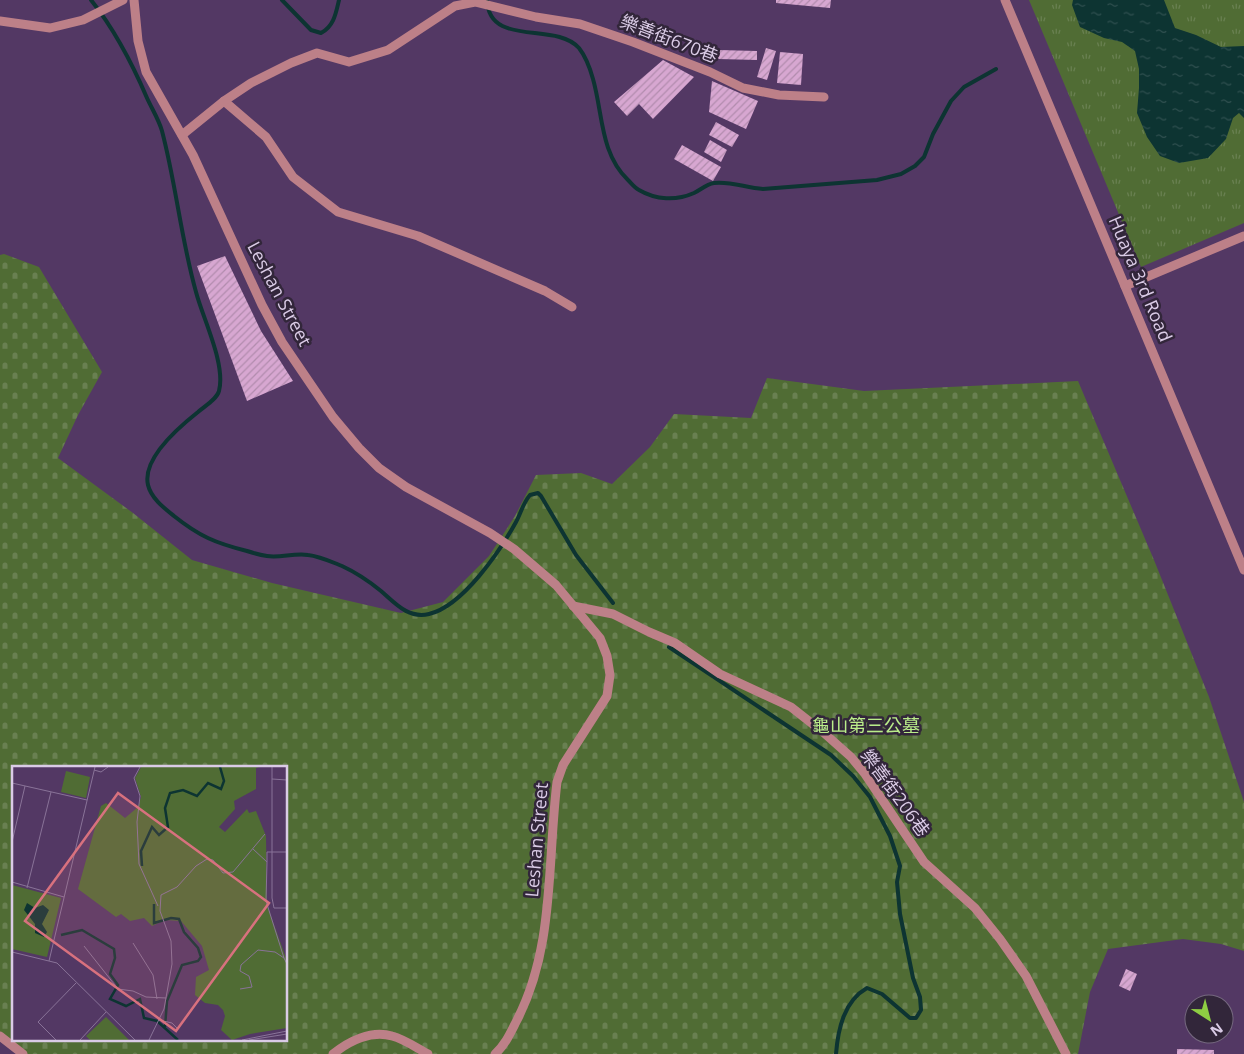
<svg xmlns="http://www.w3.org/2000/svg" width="1244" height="1054" viewBox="0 0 1244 1054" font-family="'Open Sans','Noto Sans TC',sans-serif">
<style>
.cemetery{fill:url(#cemetery-stones);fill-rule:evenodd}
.park{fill:url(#park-tufts)}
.water{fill:url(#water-ripples)}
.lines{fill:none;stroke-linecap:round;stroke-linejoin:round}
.stream{stroke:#0d3432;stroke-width:4}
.building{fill:url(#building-hatch)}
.minor{stroke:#bd8088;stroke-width:9}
.labels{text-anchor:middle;stroke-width:5;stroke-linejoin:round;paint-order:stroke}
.street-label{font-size:18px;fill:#dacbe6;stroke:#32263a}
.park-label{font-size:18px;fill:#baed8a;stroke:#32263a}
.inset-river{fill:none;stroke:#0d3432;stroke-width:2.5}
.inset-road{fill:none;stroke:#897398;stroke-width:1}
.view{fill:#d8717e;fill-opacity:0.15;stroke:#d8717e;stroke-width:2.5}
.inset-edge{fill:none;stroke:#dacbe6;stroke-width:2.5}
</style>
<defs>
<pattern id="cemetery-stones" width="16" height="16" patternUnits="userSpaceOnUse" patternTransform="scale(1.25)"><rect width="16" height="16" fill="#506c34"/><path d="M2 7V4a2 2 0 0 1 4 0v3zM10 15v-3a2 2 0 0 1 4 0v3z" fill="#698051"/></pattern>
<pattern id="park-tufts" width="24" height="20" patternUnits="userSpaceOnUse" patternTransform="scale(1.25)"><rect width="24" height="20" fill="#506c34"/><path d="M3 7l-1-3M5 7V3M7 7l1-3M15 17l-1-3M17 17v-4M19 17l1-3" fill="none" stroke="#698051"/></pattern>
<pattern id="water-ripples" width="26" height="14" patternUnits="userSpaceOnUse" patternTransform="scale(1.25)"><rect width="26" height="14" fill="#0d3432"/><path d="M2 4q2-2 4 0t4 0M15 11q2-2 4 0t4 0" fill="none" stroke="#305050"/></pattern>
<pattern id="building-hatch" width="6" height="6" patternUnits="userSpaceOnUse" patternTransform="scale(1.25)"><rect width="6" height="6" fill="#d7a7d1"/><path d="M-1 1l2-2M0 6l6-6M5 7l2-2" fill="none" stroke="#b28cae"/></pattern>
</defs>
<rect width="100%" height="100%" fill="#533864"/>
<path class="cemetery" d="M4 254 39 267 102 372 78 415 58 458 133 513 192 560 272 583 401 613 443 602 489 556 515 516 536 475 581 473 612 484 650 447 674 414 751 418 767 378 864 391 1078 381 1154 560 1209 697 1244 802V951L1221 944 1183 939 1108 949 1090 992 1078 1054H17L0 1032V255ZM14 768H286V1040H14Z"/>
<polygon class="park" points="1029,0 1244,0 1244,223 1141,267"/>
<polygon class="water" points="1073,0 1164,0 1175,28 1196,35 1221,47 1244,46 1244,118 1239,113 1233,118 1226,139 1208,158 1179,163 1160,156 1147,137 1137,113 1139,88 1139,69 1135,51 1122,42 1104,38 1080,27 1072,5"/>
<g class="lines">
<g class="stream">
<path d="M91 0C115 30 132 63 147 98 152 109 159 120 162 131 176 184 181 239 196 292 203 319 226 364 219 391 217 399 205 406 198 412 179 427 142 459 148 485 151 498 164 508 174 516 199 536 215 543 247 551 253 553 260 555 267 556 280 558 294 553 308 555 319 556 332 562 342 566 355 572 370 582 381 591 395 603 408 619 429 614 463 606 500 551 516 522 521 513 523 503 530 495L538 493 541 496 576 555 613 603"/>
<path d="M282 0 311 30 321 33C334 26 336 13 339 0"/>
<path d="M487 0C489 48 555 21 579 48 586 57 590 68 593 79 603 114 600 153 628 180 632 184 635 188 639 190 656 200 676 201 694 193 700 190 707 184 714 183 731 181 746 188 763 189L877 180 901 174 915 166 924 157 933 134 951 101 964 87 996 69"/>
<path d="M669 647 831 755 853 776 870 797 890 836 900 866 897 882 900 914 913 978 920 997 921 1010 916 1018H910L882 994 867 988C844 1001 838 1029 836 1054"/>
</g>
</g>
<g class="building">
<polygon points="776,0 831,0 830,8 776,3"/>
<polygon points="766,48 776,51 767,80 757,77"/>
<polygon points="719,50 757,51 757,60 718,59"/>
<polygon points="780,52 803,54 801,85 777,83"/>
<polygon points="663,60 694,77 653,119 639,104 627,116 614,102"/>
<polygon points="712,81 758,101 746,129 709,112"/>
<polygon points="716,122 739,135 732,147 709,135"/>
<polygon points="710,140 727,150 721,162 704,152"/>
<polygon points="682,145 721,167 713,181 674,159"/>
<polygon points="225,256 261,331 293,381 247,401 197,266"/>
<polygon points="1126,969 1137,974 1130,991 1119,986"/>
<polygon points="1177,1049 1214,1050 1214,1054 1177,1054"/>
</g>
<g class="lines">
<g class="minor">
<path d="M134 0 138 41 146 72 193 155 262 305 282 342 333 417 359 448 379 468 406 487 490 533 514 549 556 585 600 638 607 656 610 675 607 696 563 765 557 782C547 864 555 948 516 1022 510 1034 505 1045 495 1054"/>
<polyline points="1005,0 1244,570"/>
<polyline points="0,21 50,28 83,20 123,0"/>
<polyline points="224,101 266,137 293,177 338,212 418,236 545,291 572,307"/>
<polyline points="182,135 224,101 251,83 291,63 317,53 349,62 388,50 455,6 475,2 536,17 580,24 633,42 710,72 743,88 779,95 824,97"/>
<polyline points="1125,286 1244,236"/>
<polyline points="573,606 613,614 649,632 675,643 720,674 791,707 824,733 851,757 865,774 924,862 975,908 1000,939 1026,976 1066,1054"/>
<polyline points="0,1036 23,1054"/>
<path d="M333 1054C349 1041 371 1030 392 1036 404 1039 417 1048 428 1054"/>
</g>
</g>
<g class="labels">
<g class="street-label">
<text transform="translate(669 39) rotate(21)" y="6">樂善街670巷</text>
<text transform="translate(1140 279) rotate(67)" y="6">Huaya 3rd Road</text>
<text transform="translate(279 294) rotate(62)" y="6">Leshan Street</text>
<text transform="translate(895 793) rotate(54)" y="6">樂善街206巷</text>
<text transform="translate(537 840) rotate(-85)" y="6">Leshan Street</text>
</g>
<g class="park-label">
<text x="866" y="732">龜山第三公墓</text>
</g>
</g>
<g transform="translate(12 766)">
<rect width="275" height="275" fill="#533864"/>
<path d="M129 1H247L244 2V23L222 35 223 43 207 61 213 66 235 43 237 47 244 45 254 70 255 139 275 195V262L238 268 220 274 209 264 213 250 211 244 206 239 193 237 183 229 184 211 197 204 190 180 169 155 153 154 140 160 132 152 118 155 109 148 104 151 66 123 89 40 94 37 113 52 126 41 129 31 123 12Z" fill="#506c34"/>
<path d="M54 5 78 11 74 32 49 26ZM0 119 49 132 35 191 0 183ZM94 251 117 274H78L74 270Z" fill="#506c34"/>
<path d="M15 137 23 142 31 139 37 144 30 158 35 166 32 171 23 167V158L12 144Z" fill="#0d3432"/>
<path class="inset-river" d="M130 100 129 85 140 61 147 69 156 61 153 42 158 27 171 24 185 30 196 17 209 23 212 15 208 1M142 138V157L159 152 167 153 172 166 186 182 189 191 186 195 170 199 155 235 153 261M49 169 70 164 102 183 103 192 98 208 106 219 98 233 114 240 128 233 132 252 145 255 166 274"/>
<path class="inset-road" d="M128 1 122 12 128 30 125 56 127 98 146 140M260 1V132L262 142H275M82 4 89 6 96 1M260 13 275 14M0 17 75 34M0 76 13 20M241 83 255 96M0 116 52 131M15 122 39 26M121 177 141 209 145 233M72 180 106 223 121 225 134 231 154 232M0 186 45 197 123 274M272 192 254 135 255 96V86H275M37 195 83 1M228 223 240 221 237 210 228 205 229 199 246 184 263 186 272 192 275 198M147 254 160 257 166 263M44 274 26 256 64 217M68 274 94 246M137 274 152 243 160 198 159 175 148 145 149 129 165 121 184 100 195 93 201 94 211 107 221 106 253 68M230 274 275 265M237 274 275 268"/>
<path class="view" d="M106 27 257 137 164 265 13 155Z"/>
<rect width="275" height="275" class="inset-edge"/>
</g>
<g transform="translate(1209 1019) rotate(144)"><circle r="24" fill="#32263a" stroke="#75687f"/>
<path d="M0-4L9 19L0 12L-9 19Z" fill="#8ece43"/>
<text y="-8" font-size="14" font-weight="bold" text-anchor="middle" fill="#dacbe6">N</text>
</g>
</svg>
